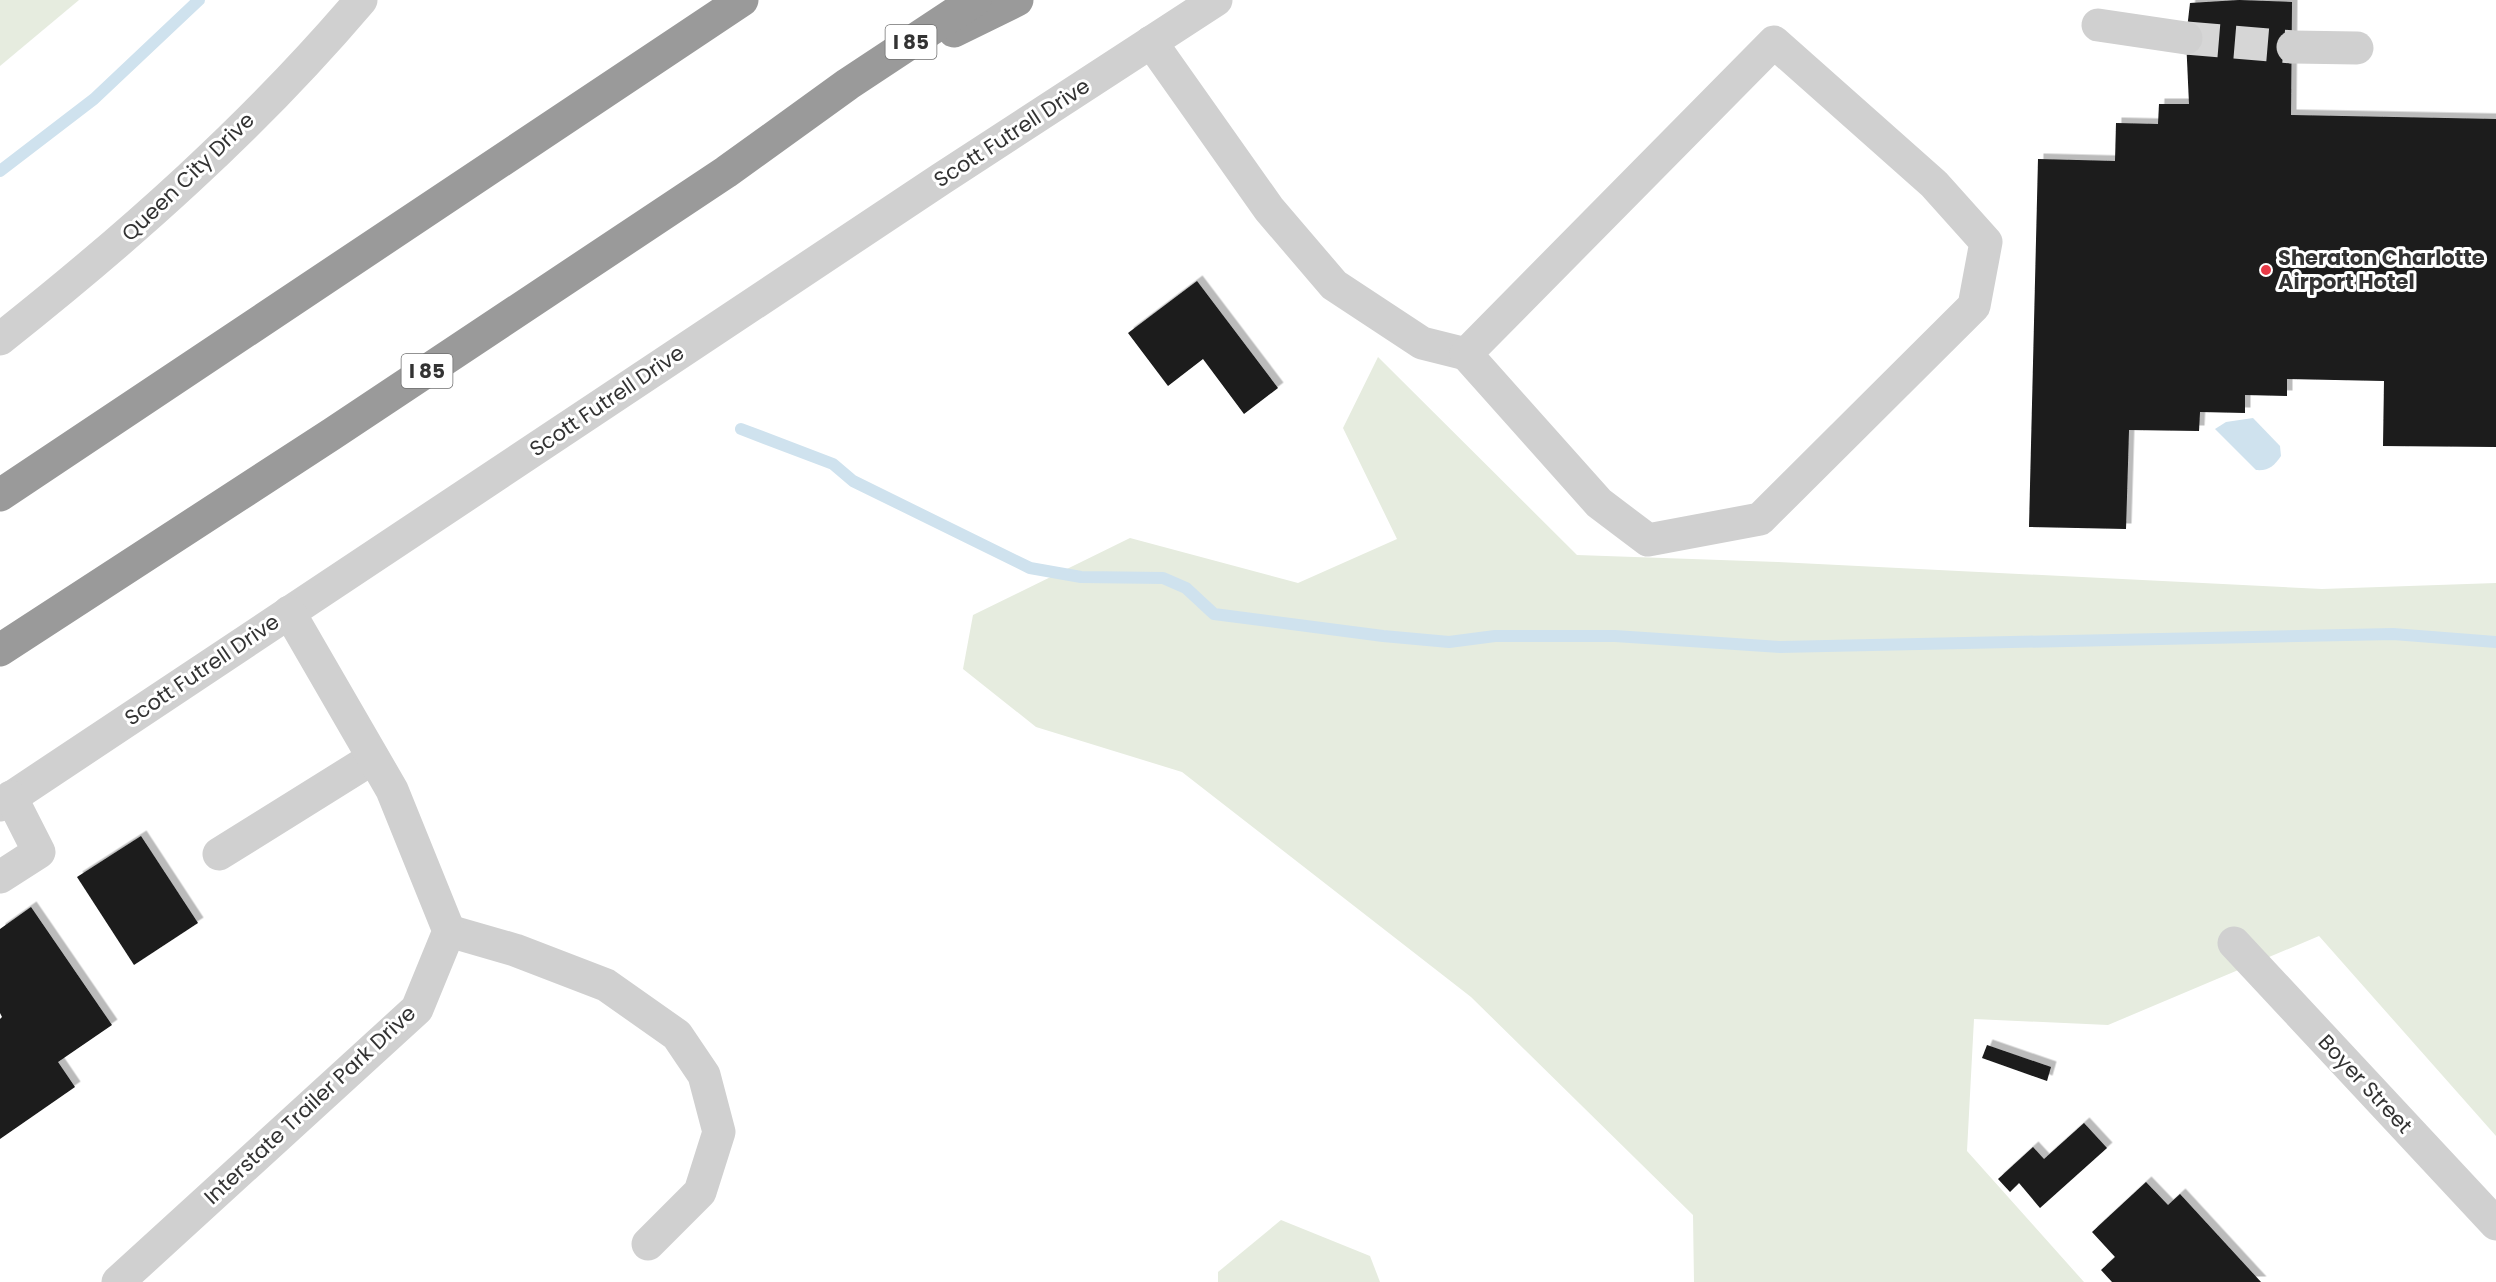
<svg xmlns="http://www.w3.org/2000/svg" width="2496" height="1282" viewBox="0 0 2496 1282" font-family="Poppins,sans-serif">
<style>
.green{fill:#e6ecdf}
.water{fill:#cfe2ee}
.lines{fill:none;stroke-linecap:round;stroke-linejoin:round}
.stream{stroke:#cfe2ee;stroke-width:12}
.building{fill:#1a1a1a;filter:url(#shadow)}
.minor-tunnel{stroke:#d6d6d6;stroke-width:33;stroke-dasharray:33 16;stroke-linecap:butt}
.minor{stroke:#d0d0d0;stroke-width:33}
.highway{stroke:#9a9a9a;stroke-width:33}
.poi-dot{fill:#e63946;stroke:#fff;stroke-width:2}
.labels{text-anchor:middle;stroke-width:6;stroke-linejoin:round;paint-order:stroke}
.shield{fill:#fff;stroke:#707070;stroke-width:1.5}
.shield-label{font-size:20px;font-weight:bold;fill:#333}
.street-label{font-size:21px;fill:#333;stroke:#fff}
.poi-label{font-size:21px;font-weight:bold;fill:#333;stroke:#fff;text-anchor:start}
</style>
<defs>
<filter id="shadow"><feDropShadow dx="5.5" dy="-5.5" stdDeviation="0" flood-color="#0004"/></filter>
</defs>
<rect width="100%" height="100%" fill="#fff"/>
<g class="green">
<polygon points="0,0 79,0 0,66"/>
<polygon points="1378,357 1577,555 1778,562 2322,589 2496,583 2496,1136 2319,936 2108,1025 1974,1019 1967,1151 2084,1282 1694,1282 1693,1215 1471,997 1182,772 1036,727 963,669 973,615 1130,538 1298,583 1397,539 1343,428"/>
<polygon points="1281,1220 1370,1256 1380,1282 1218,1282 1218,1272"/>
</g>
<path class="water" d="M2253 418 2280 446 2281 456C2274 466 2269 471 2256 470L2215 429 2226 422Z"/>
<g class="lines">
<g class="stream">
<polyline points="0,171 94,99 199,0"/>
<polyline points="741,429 833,464 853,481 1030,568 1081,577 1163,578 1186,588 1214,614 1383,636 1449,642 1495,636 1615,636 1780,647 2393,634 2496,642"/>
</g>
</g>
<g class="building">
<polygon points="2239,0 2292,2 2291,115 2496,119 2496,447 2383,446 2384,381 2287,379 2287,396 2245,395 2245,413 2200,412 2199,431 2129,430 2126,529 2029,527 2038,159 2115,161 2116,123 2158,124 2159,104 2189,104 2186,38 2190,3"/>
<polygon points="1197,281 1278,388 1244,414 1203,359 1168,386 1128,333"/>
<polygon points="141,836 198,923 134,965 77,877"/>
<polygon points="31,907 112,1025 58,1062 75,1087 0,1139 0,1019 2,1017 0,1013 0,929"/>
<polygon points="1987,1045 2051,1067 2047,1081 1982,1058"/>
<polygon points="2084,1123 2107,1148 2040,1208 2019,1183 2010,1192 1998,1179 2033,1147 2044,1159"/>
<polygon points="2146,1182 2168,1205 2180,1194 2261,1282 2112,1282 2101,1270 2115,1257 2092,1232"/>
</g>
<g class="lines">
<polyline class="minor-tunnel" points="2186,38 2293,47"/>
<g class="minor">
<polyline points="2098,25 2186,38"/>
<polyline points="1151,42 1269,209 1334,285 1422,343 1466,354"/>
<polygon points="1774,42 1934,184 1986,242 1974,306 1760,519 1648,540 1599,503 1466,354"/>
<polyline points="2293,47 2357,48"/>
<path d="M0 339C129 237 254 126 361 0"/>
<polyline points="0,805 941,179 1216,0"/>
<polyline points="219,854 373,758"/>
<polyline points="0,877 39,852 11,797"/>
<polyline points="449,931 515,950 606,985 677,1035 704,1075 719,1132 700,1192 648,1244"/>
<polyline points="2234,943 2496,1224"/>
<polyline points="118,1282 417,1009 449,931 392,790 289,612"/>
</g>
<g class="highway">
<polyline points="954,31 1017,0"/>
<polyline points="0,495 742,0"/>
<polyline points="0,650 332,434 726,172 848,84 975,0"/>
</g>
</g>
<circle class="poi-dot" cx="2266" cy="270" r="6"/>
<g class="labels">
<g class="shield">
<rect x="885.5" y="25" width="51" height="34" rx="4.5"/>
<rect x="401.5" y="354" width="51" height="34" rx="4.5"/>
</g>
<g class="shield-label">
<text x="911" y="49">I 85</text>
<text x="427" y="378">I 85</text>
</g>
<g class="street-label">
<text transform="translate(1012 133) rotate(-33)" y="7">Scott Futrell Drive</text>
<text transform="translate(188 177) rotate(-44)" y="7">Queen City Drive</text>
<text transform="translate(607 401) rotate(-34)" y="7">Scott Futrell Drive</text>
<text transform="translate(202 670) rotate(-34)" y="7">Scott Futrell Drive</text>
<text transform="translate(2365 1084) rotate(47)" y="7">Boyer Street</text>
<text transform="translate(310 1105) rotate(-43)" y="7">Interstate Trailer Park Drive</text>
</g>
<g class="poi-label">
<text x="2278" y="265">Sheraton Charlotte<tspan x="2278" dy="24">Airport Hotel</tspan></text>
</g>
</g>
</svg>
